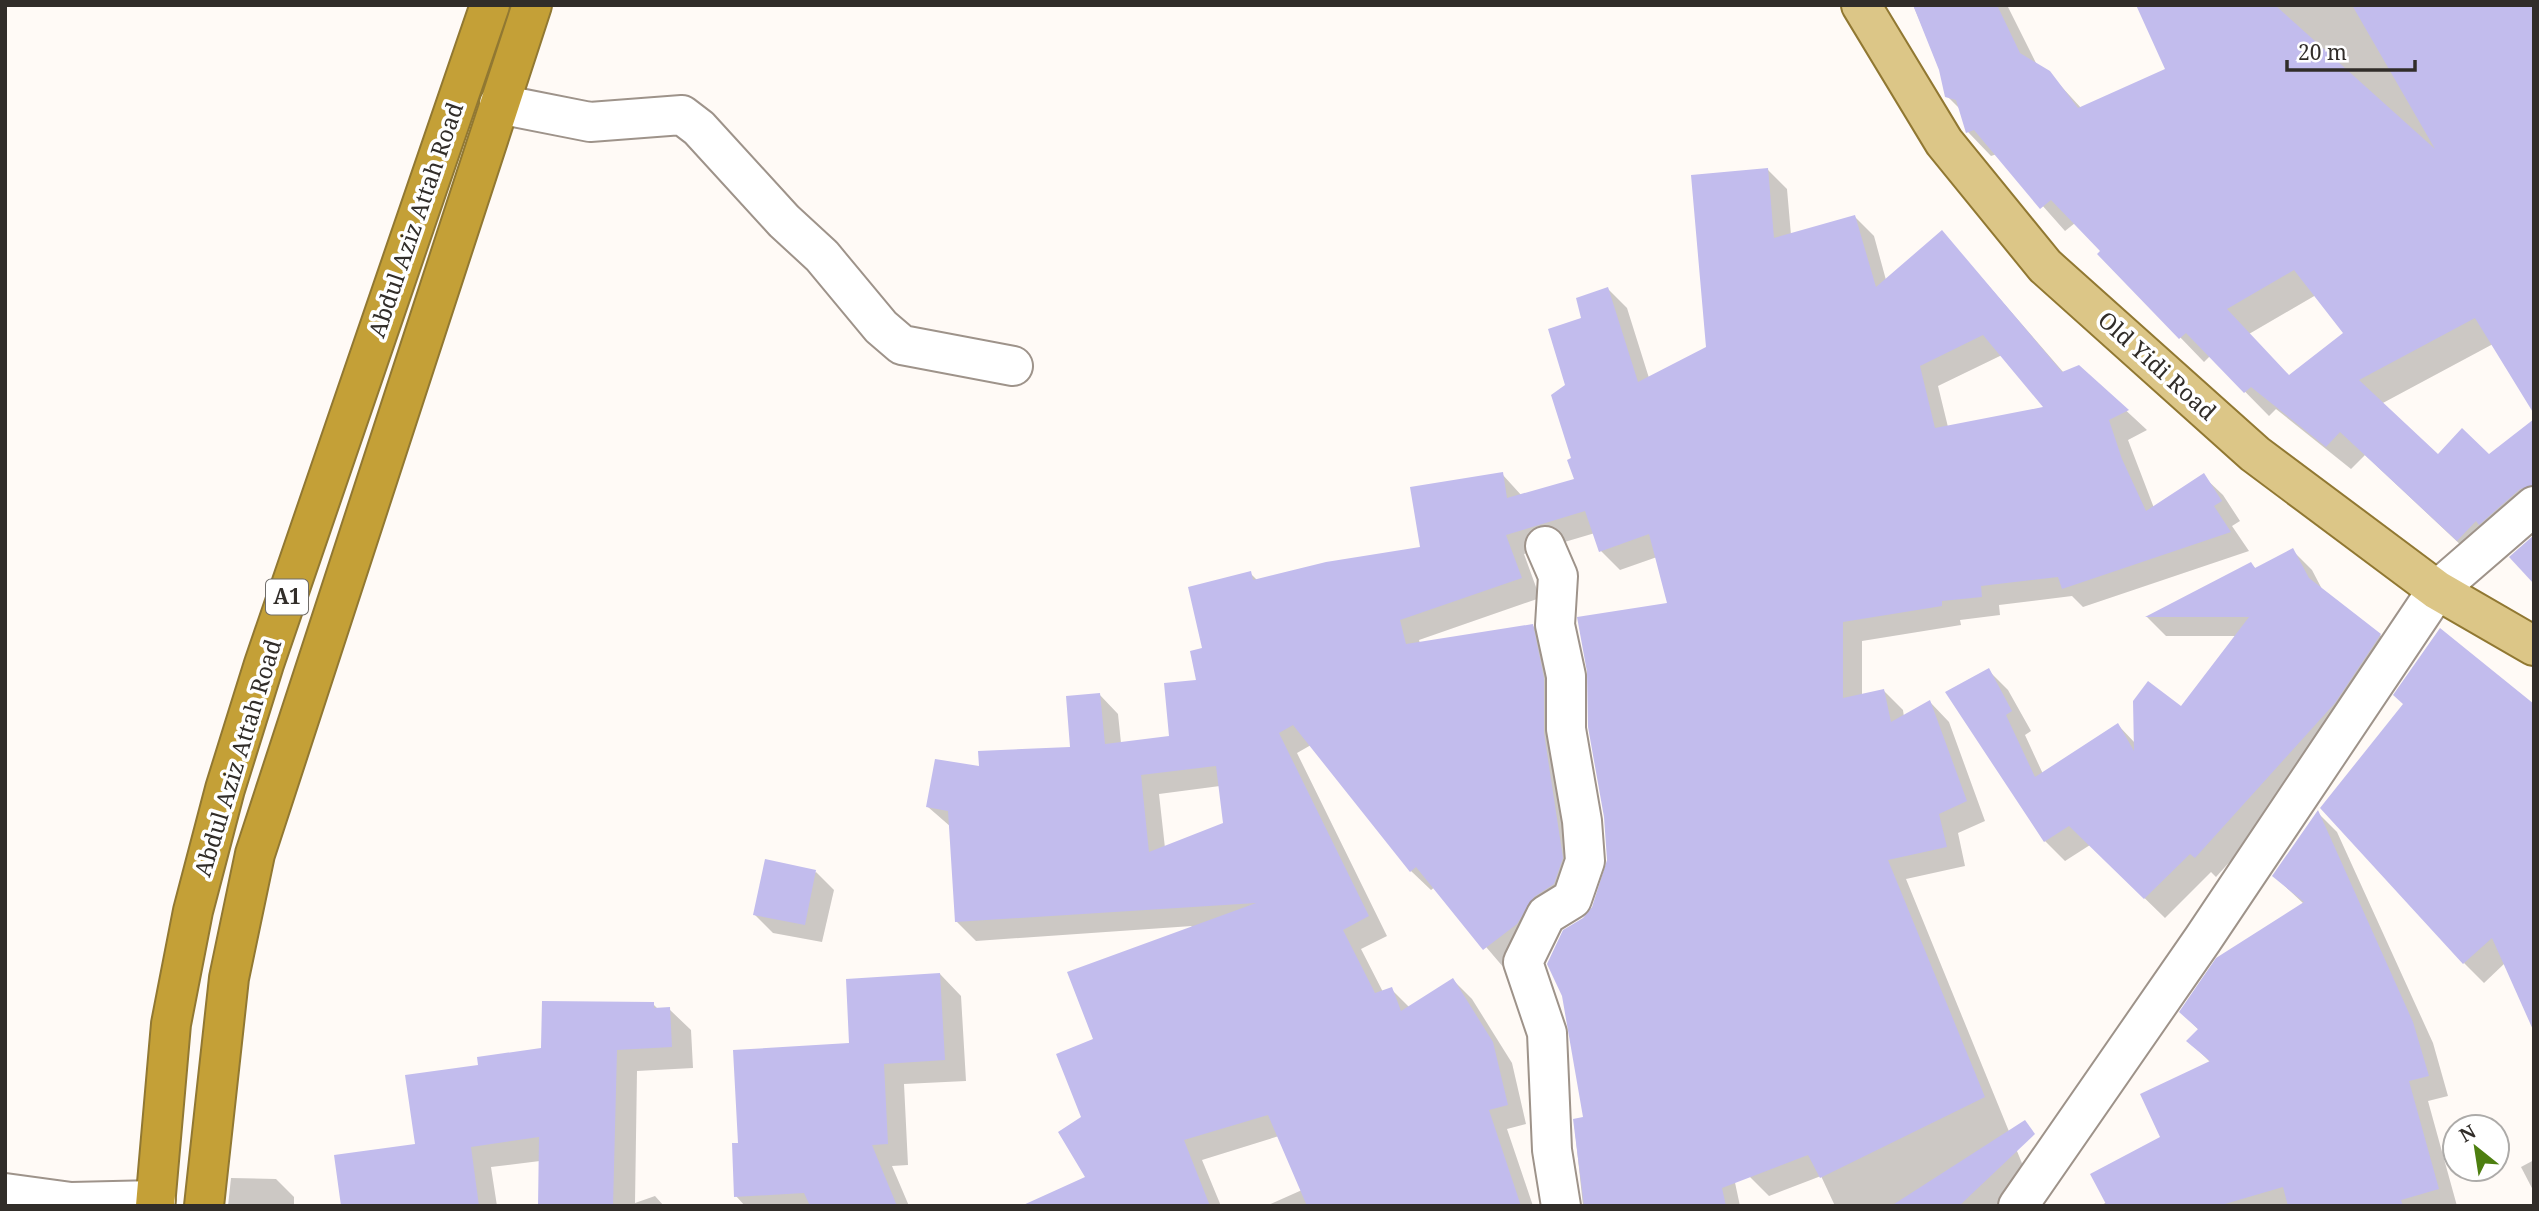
<svg xmlns="http://www.w3.org/2000/svg" width="2539" height="1211" viewBox="0 0 2539 1211" font-family="'Noto Serif',serif">
<style>
.shadow{fill:#0003;fill-rule:evenodd}
.building{fill:#c2bced;fill-rule:evenodd}
.lines{fill:none;stroke-linecap:round;stroke-linejoin:round}
.street-casing{stroke:#9e938a;stroke-width:42}
.primary-casing{stroke:#917832;stroke-width:42}
.highway-casing{stroke:#917832;stroke-width:42}
.street{stroke:#fff;stroke-width:38}
.primary{stroke:#dcc687;stroke-width:38}
.highway{stroke:#c4a037;stroke-width:38}
.labels{text-anchor:middle;stroke-width:7;stroke-linejoin:round;paint-order:stroke}
.shield{fill:#fff;stroke:#6f6c69;stroke-width:2}
.shield-label{font-size:21px;font-weight:bold;fill:#312d29}
.street-label{font-size:23px;fill:#312d29;stroke:#fff}
</style>
<rect width="100%" height="100%" fill="#fffaf6"/>
<g class="shadow">
<path d="M1913 5H2007L2037 65 2049 73 2082 109 2167 70 2142 5H2534L2493 344 2381 404 2438 457 2489 456 2534 422V521L2481 564 2365 455 2351 469 2276 409 2269 416 2210 356 2204 362 2100 254 2102 251 2075 223 2065 231 1997 154 1991 156 1968 132 1961 110 1947 96 1941 70ZM2316 295 2346 333 2290 377 2249 334Z"/>
<path d="M1768 170 1787 189 1791 235 1855 217 1874 236 1886 280 1942 232 2064 373 2079 367 2147 430 2128 440 2154 508 2203 476 2223 495 2240 521 2232 526 2249 551 2083 607 2072 596 1999 605 2000 615 1960 620 1961 625 1862 641V695L1884 691 1903 710 1904 717 1930 702 1949 722 1985 821 1958 833 1965 866 1906 879 2028 1178 1998 1206H1835L1821 1176 1769 1196 1750 1177 1727 1145 1740 1206H1583L1574 1121 1585 1119V919L1594 908 1609 860 1670 604 1657 557 1620 570 1601 551 1595 533 1524 554 1540 598 1419 640 1420 644 1533 626 1552 645 1581 878 1536 943 1504 968 1435 887 1431 890 1411 871 1311 745 1297 753 1387 936 1361 949 1383 992 1391 989 1410 1008 1453 980 1472 999 1512 1063 1526 1124 1507 1129 1533 1206H1266L1302 1190 1279 1136 1202 1160 1221 1206H1085L1088 1178 1083 1118 1095 1040 1192 926 976 941 956 921 951 827 928 807 980 768 1072 749 1099 694 1118 714 1121 743 1171 737 1198 681 1204 649 1250 573 1258 581 1422 549 1502 474 1522 496 1576 480 1567 386 1584 319 1608 289 1627 308 1649 378 1707 348ZM2002 355 2046 408 1948 427 1938 386ZM1220 786 1225 824 1165 848 1159 794Z"/>
<polygon points="2292,550 2312,570 2323,591 2380,635 2400,655 2354,723 2216,877 2211,872 2165,918 2090,845 2065,861 2045,841 1988,670 2008,690 2031,731 2025,735 2043,774 2118,725 2135,743 2181,708 2236,636 2166,636 2147,617 2251,564 2256,569"/>
<polygon points="2534,706 2505,963 2484,983 2464,963"/>
<polygon points="2318,813 2337,832 2433,1043 2448,1096 2428,1101 2457,1206 2100,1206 2107,1202 2162,1138 2211,1063 2189,1041 2199,1030 2181,1012 2304,904 2274,876"/>
<polygon points="816,872 834,890 822,942 773,933 755,915"/>
<polygon points="940,974 961,996 966,1081 904,1084 908,1165 892,1166 909,1206 745,1206 736,1196 740,1145 851,1045"/>
<polygon points="653,1004 659,1010 669,1009 691,1030 693,1068 637,1071 635,1203 655,1196 664,1206 540,1206 540,1161 491,1167 497,1206 342,1206 417,1145 480,1066 543,1050"/>
<polygon points="2534,1160 2534,1192 2521,1167"/>
<polygon points="231,1178 276,1179 294,1197 294,1206 228,1206"/>
</g>
<g class="building">
<path d="M1913 5H1997L2020 53 2050 71 2078 108 2165 69 2136 5H2275L2435 149 2352 5H2534V414L2475 318 2359 380 2438 454 2462 428 2489 454 2534 419V485L2520 489 2479 525 2476 521 2457 541 2340 432 2326 447 2251 387 2244 393 2186 333 2179 339 2097 254 2100 251 2051 200 2040 209 1974 130 1966 133 1956 100 1945 97 1939 70ZM2294 270 2343 333 2289 375 2227 309Z"/>
<path d="M1768 168 1774 238 1855 215 1876 287 1942 230 2062 372 2079 365 2129 410 2109 420 2122 459 2146 511 2204 473 2222 501 2214 506 2231 532 2062 589 2058 577 1981 586 1982 597 1942 601V606L1843 622V698L1884 689 1891 722 1930 700 1967 801 1939 814 1947 847 1888 860 1985 1097 1820 1178 1808 1155 1722 1188 1726 1206H1584L1573 1119 1583 1117 1562 996 1547 964 1563 930 1583 918 1592 907 1607 860 1604 817 1588 727 1587 672 1577 617 1667 603 1649 534 1599 552 1585 511 1506 535 1522 578 1400 620 1406 644 1533 624 1544 678V733L1563 858 1554 884 1534 897 1517 924 1483 950 1416 867 1410 872 1293 725 1279 733 1369 916 1343 930 1375 993 1392 987 1401 1011 1453 978 1493 1042 1508 1105 1489 1110 1521 1206H1307L1268 1115 1184 1140 1210 1206H1021L1085 1177 1058 1132 1081 1117 1056 1054 1093 1039 1067 972 1256 903 955 922 948 811 926 807 935 759 979 766 978 751 1070 747 1066 696 1100 693 1105 744 1169 736 1164 683 1196 680 1190 651 1202 648 1188 587 1251 571 1253 580 1326 562 1420 547 1410 487 1503 472 1507 498 1574 479 1567 460 1571 458 1551 395 1565 385 1548 329 1581 318 1576 298 1608 287 1638 382 1706 347 1691 175ZM1983 335 2043 407 1935 428 1920 366ZM1216 766 1223 823 1149 852 1141 775Z"/>
<polygon points="2534,535 2534,584 2509,557"/>
<polygon points="2293,548 2309,578 2381,634 2335,703 2195,858 2190,854 2144,899 2069,826 2044,842 1945,692 1989,668 2012,711 2006,715 2035,777 2118,723 2134,751 2133,701 2148,681 2181,706 2249,617 2145,617 2251,562 2255,568"/>
<polygon points="2440,628 2534,704 2534,1032 2492,938 2463,964 2320,808 2403,704 2393,695"/>
<polygon points="2318,810 2413,1022 2429,1076 2409,1081 2439,1189 2401,1200 2403,1206 2288,1206 2283,1187 2218,1206 2107,1206 2090,1174 2160,1137 2140,1094 2210,1061 2186,1041 2198,1029 2179,1012 2216,958 2304,902 2272,876"/>
<polygon points="765,859 816,870 805,925 753,915"/>
<polygon points="940,973 945,1060 884,1064 888,1144 872,1145 897,1206 810,1206 804,1193 734,1197 732,1143 738,1143 733,1050 849,1043 846,979"/>
<polygon points="542,1001 654,1002 654,1008 670,1007 672,1047 617,1050 613,1206 538,1206 539,1137 471,1147 479,1206 341,1206 334,1155 415,1144 405,1075 478,1065 477,1057 541,1048"/>
<polygon points="2025,1120 2035,1134 1959,1206 1891,1206"/>
</g>
<g class="lines">
<defs>
<g id="street">
<polyline points="499,104 590,122 682,115 699,128 784,221 822,256 881,327 902,345 1013,366"/>
<polyline points="1545,546 1558,576 1555,625 1566,676 1566,729 1582,821 1585,861 1572,899 1546,915 1523,962 1547,1033 1552,1150 1561,1206"/>
<polyline points="5,1193 71,1202 156,1200"/>
<polyline points="2018,1206 2203,939 2437,590 2534,506"/>
</g>
<polyline id="primary" points="1861,5 1944,142 2045,266 2255,454 2437,590 2534,646"/>
<g id="highway">
<polyline points="155,1206 171,1024 193,911 225,789 264,664 490,5"/>
<polyline points="204,1206 229,978 255,854 532,5"/>
</g>
</defs>
<use href="#street" class="street-casing"/>
<use href="#primary" class="primary-casing"/>
<use href="#highway" class="highway-casing"/>
<use href="#street" class="street"/>
<use href="#primary" class="primary"/>
<use href="#highway" class="highway"/>
</g>
<g class="labels">
<rect class="shield" x="266" y="579.5" width="42" height="35" rx="5"/>
<g class="shield-label">
<text x="287" y="604">A1</text>
</g>
<g class="street-label">
<text transform="translate(416 220) rotate(-71)" y="8">Abdul Aziz Attah Road</text>
<text transform="translate(2157 366) rotate(42)" y="8">Old Yidi Road</text>
<text transform="translate(238 758) rotate(-73)" y="8">Abdul Aziz Attah Road</text>
</g>
</g>
<rect width="2539" height="1211" fill="none" stroke="#312d29" stroke-width="14"/>
<g transform="translate(2476 1148) rotate(330)"><circle r="33" fill="#ffffff" stroke="#adaba9" stroke-width="2"/>
<path d="M0-5L12 26L0 18L-12 26Z" fill="#4d7f10"/>
<text y="-10" font-size="19" font-weight="bold" text-anchor="middle" fill="#312d29">N</text>
</g>
<path d="M2287 60v10h128v-10" fill="none" stroke="#312d29" stroke-width="3.5"/>
<text x="2298" y="60" font-size="21" fill="#312d29" stroke="#ffffff" stroke-width="5" paint-order="stroke">20 m</text>
</svg>
